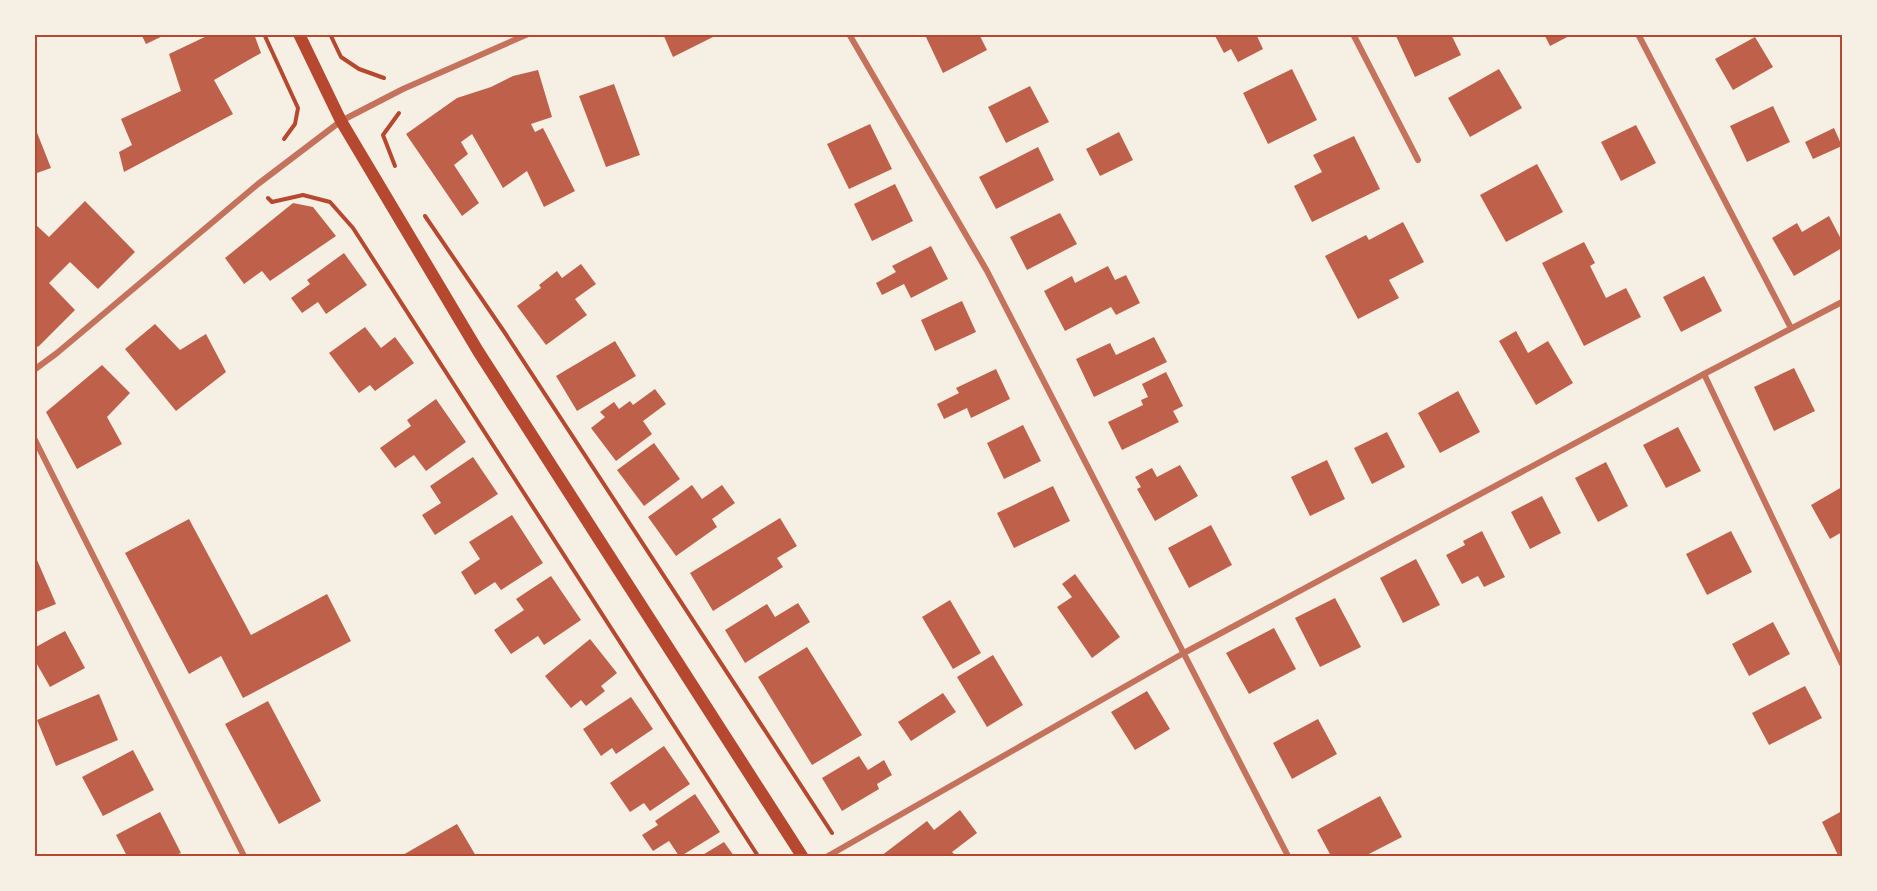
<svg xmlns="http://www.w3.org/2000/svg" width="1877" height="891" viewBox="0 0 1877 891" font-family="'IBM Plex Sans',sans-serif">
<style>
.building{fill:#bf614a}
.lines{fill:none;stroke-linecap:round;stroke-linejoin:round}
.path{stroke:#b5482f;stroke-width:4}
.minor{stroke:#c5725c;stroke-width:6}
.secondary{stroke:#b5482f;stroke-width:12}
.neatline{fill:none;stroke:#b5482f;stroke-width:2}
</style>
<rect width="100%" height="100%" fill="#f6efe4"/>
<g class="building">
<polygon points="141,34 167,34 146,44"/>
<polygon points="211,34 254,34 261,53 214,80 233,114 124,172 119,152 132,145 121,119 181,91 169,54"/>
<polygon points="663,34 719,34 673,57"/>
<polygon points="927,34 979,34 987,50 943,73 925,35"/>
<polygon points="1214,34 1256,34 1263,49 1238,62 1231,49 1224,53"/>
<polygon points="1395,34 1451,34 1461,55 1415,77"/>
<polygon points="1544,34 1573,34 1550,46"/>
<polygon points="1755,37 1773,67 1733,90 1715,59"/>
<polygon points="1292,69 1317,120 1268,144 1243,93"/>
<polygon points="1499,69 1522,108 1470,137 1448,98"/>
<polygon points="538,70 552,117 531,124 535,132 543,128 575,191 544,207 527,171 503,188 472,134 461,142 468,154 454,165 479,203 462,216 406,134 457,98 491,87 513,76"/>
<polygon points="614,84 640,155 606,167 579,96"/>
<polygon points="1030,86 1049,122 1006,143 988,107"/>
<polygon points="1773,106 1790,142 1747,162 1730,126"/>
<polygon points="870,124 892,169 849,189 827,144"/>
<polygon points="34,125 51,168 34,174"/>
<polygon points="1636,125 1656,163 1621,181 1601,142"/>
<polygon points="1834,128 1842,146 1813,159 1805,142"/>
<polygon points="1119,132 1133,160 1100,176 1086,149"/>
<polygon points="1354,136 1380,189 1312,222 1294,186 1322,172 1313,155"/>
<polygon points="1038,147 1054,180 996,209 979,177"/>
<polygon points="1537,164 1563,212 1506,242 1480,195"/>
<polygon points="895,184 913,221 872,241 854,204"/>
<polygon points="85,201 135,252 98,289 70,262 49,283 75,310 38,347 34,343 34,227 36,225 49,237"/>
<polygon points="293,203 313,207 336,236 270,281 262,271 244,284 225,258"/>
<polygon points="1060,213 1077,244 1027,270 1010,237"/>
<polygon points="1829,216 1842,241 1842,248 1794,276 1772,238 1797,223 1802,232"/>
<polygon points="1403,222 1424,262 1389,280 1399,298 1358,319 1325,256 1366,235 1369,240"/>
<polygon points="1584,242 1595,263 1590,266 1606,298 1626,288 1641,317 1584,346 1542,263"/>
<polygon points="931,246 948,279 911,298 904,284 882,295 876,283 896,272 892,266"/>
<polygon points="344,253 367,285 326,314 318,302 302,313 291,298 310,284 307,280"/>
<polygon points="581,264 596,284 575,299 587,315 546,345 517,306 541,288 539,285 557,271 562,278"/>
<polygon points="1108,266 1115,280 1126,275 1140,303 1116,315 1111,307 1065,331 1044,291 1072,276 1075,283"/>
<polygon points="1704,276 1722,311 1681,332 1663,297"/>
<polygon points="962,301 976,332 935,351 921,320"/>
<polygon points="155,324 180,350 206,334 226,372 176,411 125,349"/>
<polygon points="365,327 381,348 395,337 414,363 375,391 370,385 359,393 329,353"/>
<polygon points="1516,331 1528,353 1548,341 1573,383 1536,405 1499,341"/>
<polygon points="1154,337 1167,362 1094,397 1076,359 1110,343 1116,355"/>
<polygon points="615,341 636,376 577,411 556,376"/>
<polygon points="102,365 130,393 107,417 122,444 77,469 46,412"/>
<polygon points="1794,368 1815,411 1774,431 1754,387"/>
<polygon points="996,369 1010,399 971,418 967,408 944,419 937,404 959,393 956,388"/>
<polygon points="1166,372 1183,406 1173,411 1179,422 1122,450 1108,422 1143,405 1141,400 1148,397 1142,384"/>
<polygon points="655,389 666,404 643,421 652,434 616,461 591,428 605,417 600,412 614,402 619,409 630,401 633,405"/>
<polygon points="1458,391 1480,432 1440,453 1418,413"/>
<polygon points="436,399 466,442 426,471 414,455 395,468 380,448 411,426 407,420"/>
<polygon points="1023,425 1041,461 1004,479 987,443"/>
<polygon points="1678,427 1701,471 1666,488 1643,445"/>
<polygon points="1387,432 1405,467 1372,484 1354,448"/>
<polygon points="654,443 680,479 644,506 617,470"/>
<polygon points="473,457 498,494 435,535 422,515 441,503 430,486"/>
<polygon points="1327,460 1345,499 1310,516 1291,477"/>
<polygon points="1606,462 1628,506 1598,522 1575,478"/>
<polygon points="1180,465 1198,496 1155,521 1137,489 1141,487 1135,477 1152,468 1157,477"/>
<polygon points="692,485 702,499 722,485 735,503 712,519 717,527 676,556 648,517"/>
<polygon points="1053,486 1070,521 1014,548 997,513"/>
<polygon points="1842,487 1842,532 1830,539 1811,505"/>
<polygon points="1542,496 1561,533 1530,549 1511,512"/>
<polygon points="512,515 543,563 501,590 495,582 475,595 461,572 480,559 469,542"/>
<polygon points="780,518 797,546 777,558 783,567 713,611 690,573"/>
<polygon points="189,519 251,635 327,594 351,641 243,698 221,656 189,674 125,553"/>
<polygon points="1211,525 1232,565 1189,588 1168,548"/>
<polygon points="1482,531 1505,577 1484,587 1478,576 1462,584 1446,555 1465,545 1463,541"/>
<polygon points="1731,531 1752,572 1707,595 1686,554"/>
<polygon points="34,553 56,604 34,613"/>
<polygon points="1416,559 1440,605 1403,623 1380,578"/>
<polygon points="1075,574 1120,637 1092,658 1057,607 1072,597 1062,584"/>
<polygon points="551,576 581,620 544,645 538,636 511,654 494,630 524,610 516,599"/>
<polygon points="1335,598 1361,647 1320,667 1295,618"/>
<polygon points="950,600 981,653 953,669 922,617"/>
<polygon points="798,603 810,622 745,663 725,630 767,604 775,617"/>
<polygon points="1773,622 1790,654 1749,676 1732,644"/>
<polygon points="1274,628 1296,669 1249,694 1226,653"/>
<polygon points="65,631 85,668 50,687 34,659 34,648"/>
<polygon points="590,639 617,673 601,686 605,691 586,706 581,700 571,708 545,676"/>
<polygon points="807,647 862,735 812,765 758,677"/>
<polygon points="993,655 1023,705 987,727 957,677"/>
<polygon points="1805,686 1822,718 1769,745 1752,713"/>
<polygon points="1147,691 1170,729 1135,750 1111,712"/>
<polygon points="943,693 956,712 911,741 898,722"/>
<polygon points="99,694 118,740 56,766 37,720"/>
<polygon points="631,697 653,729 616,754 612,748 601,756 583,729"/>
<polygon points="268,701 321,801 279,824 225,724"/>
<polygon points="1318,719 1337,754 1292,779 1273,743"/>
<polygon points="664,746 690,784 650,811 644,803 630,812 610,783"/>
<polygon points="133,750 154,790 103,816 82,777"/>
<polygon points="859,756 868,770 884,760 892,775 877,784 879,789 842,811 822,778"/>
<polygon points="695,794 720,832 681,856 679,856 669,841 653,851 642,835 658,825 655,821"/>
<polygon points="1380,796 1402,837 1365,856 1331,856 1317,830"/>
<polygon points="960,810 977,833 952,852 956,856 881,856 927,821 934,830"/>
<polygon points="1842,811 1842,852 1838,855 1822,822"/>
<polygon points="160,812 181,853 173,856 127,856 116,835"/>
<polygon points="457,824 476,856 401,856"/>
<polygon points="724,842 734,856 701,856"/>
</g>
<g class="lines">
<g class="path">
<polyline points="264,34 298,108 295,124 284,139"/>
<polyline points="330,34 341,57 359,69 384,78"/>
<polyline points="395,166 383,135 399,113"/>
<path d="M268 198 272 202 303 195 330 202 353 228C489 437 623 647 758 856"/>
<polyline points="425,216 505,333 832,833"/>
</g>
<g class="minor">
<polyline points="849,34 987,271 1288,856"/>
<polyline points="1353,34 1418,160"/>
<polyline points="1638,34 1791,328"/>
<polyline points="34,370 57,353 258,184 341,121 403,89 528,34"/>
<polyline points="1704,374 1842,664"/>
<polyline points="34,438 244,856"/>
<polyline points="828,856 1182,654 1704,374 1842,302"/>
</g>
<polyline class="secondary" points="299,34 341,121 478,351 802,856"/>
</g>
<rect width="1877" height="891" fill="none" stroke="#f6efe4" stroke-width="72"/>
<rect x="36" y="36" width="1805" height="819" class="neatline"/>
</svg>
